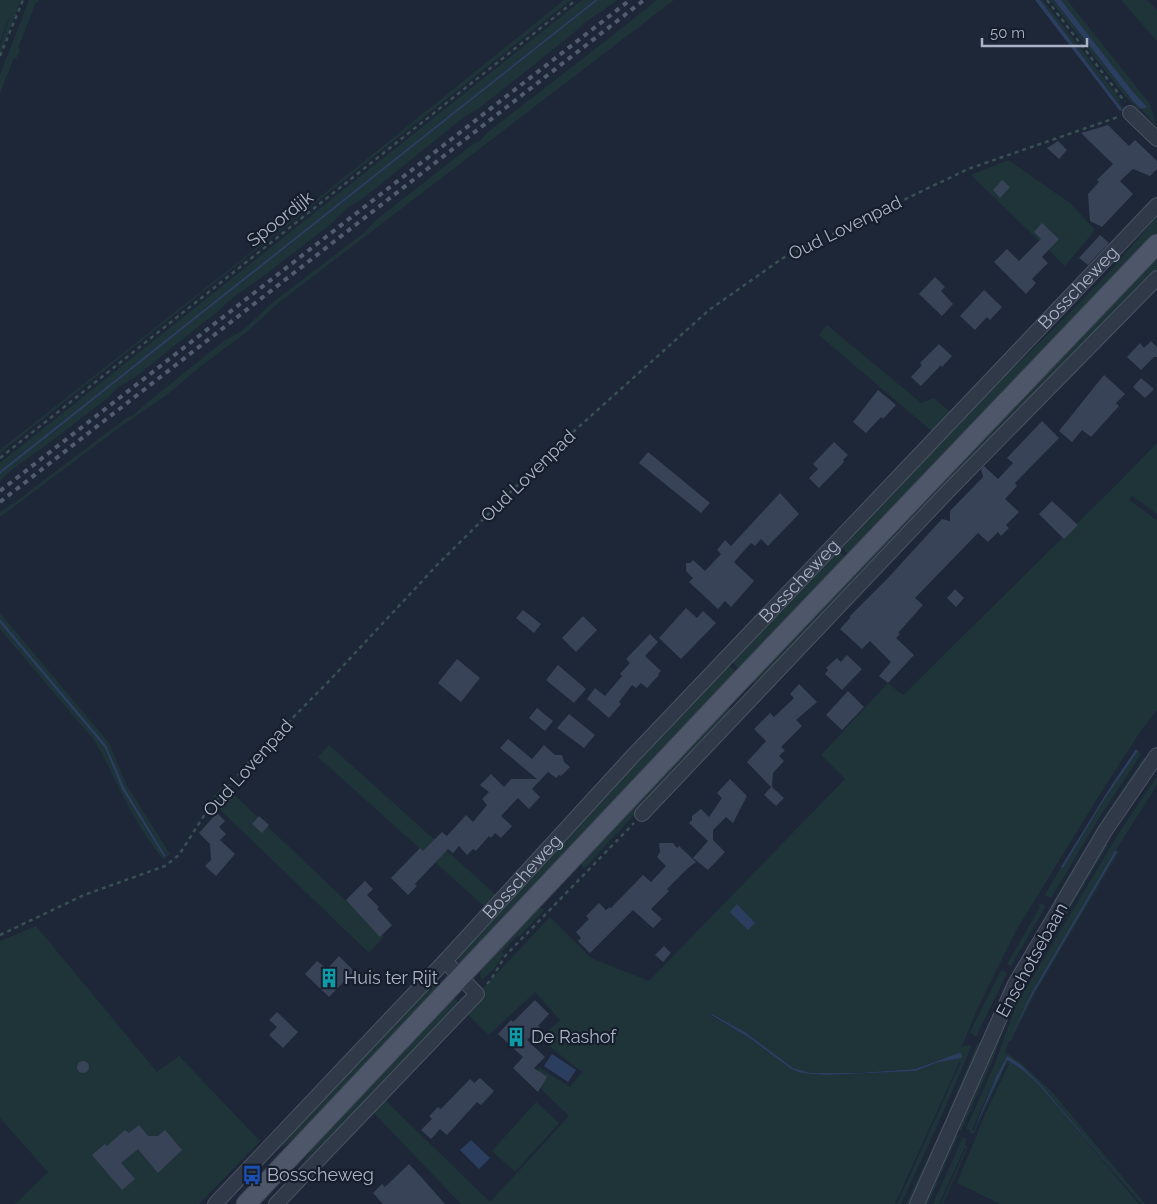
<svg xmlns="http://www.w3.org/2000/svg" width="1157" height="1204" viewBox="0 0 1157 1204" font-family="Raleway,sans-serif">
<style>
.green{fill:#1f3439;fill-rule:evenodd}
.water{fill:#2c3e5f}
.building{fill:#384358}
.lines{fill:none;stroke-linecap:round;stroke-linejoin:round}
.minor-casing{stroke:#4b5363;stroke-width:16}
.major-casing{stroke:#3a4251;stroke-width:21}
.path{stroke:#395053;stroke-width:2.5;stroke-dasharray:4 4;stroke-linecap:butt}
.minor{stroke:#303948;stroke-width:14}
.major{stroke:#4e5769;stroke-width:19}
.rail{stroke:#525c70;stroke-width:4;stroke-dasharray:5 5;stroke-linecap:butt}
.labels{text-anchor:middle;stroke-width:4.5;stroke-linejoin:round;paint-order:stroke}
.street-label{font-size:18px;fill:#aab3c6;stroke:#161e2c}
.poi-label{font-size:18px;fill:#aab3c6;stroke:#161e2c;text-anchor:start}
</style>
<rect width="100%" height="100%" fill="#1d2738"/>
<g class="green">
<polygon points="0,0 21,0 0,55 0,46 12,11 0,41"/>
<polygon points="29,0 39,0 38,3 36,2 18,48 20,50 16,59 14,58 0,93 0,75"/>
<polygon points="564,0 571,0 0,453 0,450 274,234"/>
<polygon points="582,0 595,0 0,471 0,463"/>
<path d="M598 0H617C601 12 584 22 570 36L478 109 464 117 361 200 348 207 332 223 261 278 235 296 217 312 134 378 118 387 108 398 45 446 10 471 0 481V474Z"/>
<path d="M657 0H674L277 304 248 331 201 366 168 394 120 427 0 517V512L20 499 35 487 125 419 135 414 143 406 225 340 242 331 272 303 365 232 376 220 473 144 480 141 488 132C545 88 601 45 657 0Z"/>
<polygon points="1040,0 1043,0 1120,99 1119,102 1126,110 1120,111 1123,110 1122,108"/>
<polygon points="1050,0 1054,0 1132,100 1141,109 1146,106 1133,92 1061,0 1067,0 1150,104 1157,127 1141,109 1138,109 1125,96"/>
<polygon points="1121,0 1147,0 1157,10 1157,41"/>
<polygon points="1008,160 1070,203 1095,230 1065,266 971,175"/>
<path d="M1157 215V233L850 556 841 547C887 499 932 448 979 401 1040 341 1105 283 1157 215Z"/>
<polygon points="1157,255 1157,271 1133,296 915,518 913,517 898,534 899,535 756,686 752,682"/>
<polygon points="827,325 921,403 934,398 953,415 935,434 819,335"/>
<path d="M1157 443V514L1132 496 1129 500 1157 520V710L1140 732 1100 794 1017 929 976 1012 961 1049 963 1046 972 1045 938 1124 901 1204H897L960 1064V1061L895 1204H461L373 1112 385 1100 490 1202 569 1116 530 1078 540 1068 570 1087 582 1072 540 1039 560 1020 535 992 489 1035 467 1014 483 988 550 917 591 958 649 981 845 779 821 755 888 683 903 695 1115 486ZM712 1014 745 1032 793 1068 811 1073H859L915 1069 944 1058H961L936 1063 916 1071 826 1075 801 1073 791 1069 751 1039 711 1016Z"/>
<polygon points="838,550 847,559 741,671 732,662"/>
<path d="M0 613 109 743 127 786 170 854 163 859C146 838 132 814 120 790 111 773 104 755 93 739L0 629V623L105 748 122 789 164 857 166 855 125 789 106 745 3 623 0 619Z"/>
<polygon points="728,664 738,674 464,963 459,962 458,956 495,917 520,886"/>
<polygon points="729,708 732,709 584,869 580,863 726,709"/>
<polygon points="329,745 496,895 485,907 318,757"/>
<polygon points="1138,751 1141,754 1096,823 1051,898 1045,895 1061,867 1063,868 1102,803"/>
<polygon points="1144,757 1146,760 1058,901 1054,900 1100,823"/>
<path d="M1157 776V785L1116 850 1119 852 1035 993 1011 1041H1009L1005 1052 1020 1062 1053 1093 1145 1204H1141L1041 1085 1021 1065 1005 1059 996 1077 972 1130 974 1131 1006 1060 1024 1071 1040 1086 1139 1204H1000L957 1183 986 1112 1009 1064 1007 1063 974 1133 971 1134 970 1130 966 1129 994 1066 1016 1005 1120 831ZM1115 852 1117 853 1032 996 1011 1040 1031 994Z"/>
<polygon points="224,785 384,937 369,953 210,800"/>
<polygon points="1105,845 1108,845 1013,1004 991,1064 961,1131 957,1129 1012,1003"/>
<polygon points="1040,903 1046,906 1011,966 1007,964 1040,907 1038,906"/>
<polygon points="538,908 545,909 519,937 518,935 502,952 504,954 494,969 482,980 480,976 481,969"/>
<polygon points="36,926 157,1072 179,1056 260,1141 199,1204 15,1204 48,1172 0,1118 0,941"/>
<polygon points="1001,970 1007,973 976,1037 970,1032"/>
<polygon points="435,980 442,987 310,1125 283,1147 278,1142"/>
<polygon points="453,997 458,1003 298,1169 324,1133"/>
<polygon points="978,1042 982,1045 911,1204 906,1204 943,1125"/>
<polygon points="536,1102 559,1123 515,1172 492,1151"/>
<polygon points="954,1134 958,1136 928,1204 923,1204"/>
<polygon points="963,1137 967,1139 964,1145 967,1146 967,1149 943,1204 941,1204 966,1148 965,1147 939,1204 933,1204"/>
</g>
<g class="water">
<polygon points="595,0 598,0 0,474 0,471"/>
<polygon points="1035,0 1040,0 1123,110 1120,111"/>
<polygon points="1054,0 1061,0 1133,92 1147,107 1141,109 1132,100"/>
<polygon points="0,619 106,745 125,789 166,856 164,857 122,789 105,748 0,623"/>
<polygon points="1136,749 1138,751 1102,803 1063,868 1061,867 1111,786"/>
<polygon points="1115,851 1117,852 1032,996 1010,1040 1031,994"/>
<polygon points="737,904 755,923 748,930 730,912"/>
<polygon points="712,1014 745,1032 793,1068 811,1073 859,1073 915,1069 959,1053 961,1053 962,1056 961,1058 936,1063 916,1071 826,1075 801,1073 791,1069 751,1039 711,1015"/>
<polygon points="552,1054 576,1070 568,1082 544,1066"/>
<polygon points="1007,1056 1021,1065 1041,1085 1141,1204 1040,1086 1024,1071 1007,1060 973,1132 996,1077"/>
<polygon points="471,1140 490,1158 479,1169 460,1150"/>
</g>
<g class="building">
<polygon points="1108,125 1129,146 1135,140 1157,161 1157,169 1150,176 1133,169 1120,181 1133,194 1102,227 1090,221 1088,194 1099,182 1097,180 1113,164 1081,133"/>
<polygon points="1058,141 1067,150 1059,159 1047,148"/>
<polygon points="1002,180 1010,187 1000,198 993,190"/>
<polygon points="1042,223 1059,239 1042,257 1048,263 1032,279 1036,283 1026,294 994,262 1007,249 1019,261 1041,239 1034,232"/>
<polygon points="1100,235 1109,243 1088,265 1079,258"/>
<polygon points="935,277 945,287 941,291 953,304 942,316 919,294"/>
<polygon points="984,290 1002,307 990,320 987,317 975,330 960,316"/>
<polygon points="1151,341 1157,347 1157,357 1154,357 1141,370 1127,357 1140,343 1144,348"/>
<polygon points="939,344 952,356 942,367 941,365 921,386 911,377 922,365 920,363"/>
<polygon points="1104,375 1125,394 1116,403 1119,406 1091,437 1082,430 1072,442 1059,431"/>
<polygon points="1141,378 1154,389 1145,398 1133,387"/>
<polygon points="878,390 896,405 883,419 881,417 866,433 853,422"/>
<polygon points="1042,421 1059,438 1015,483 1017,486 1005,499 1019,512 1006,525 1009,528 1001,536 998,532 988,542 978,533 915,598 923,605 898,633 900,634 896,638 914,655 888,683 879,676 891,662 870,641 862,649 840,629 850,618 850,616 886,580 942,519 950,521 950,511 983,477 981,469 984,466 998,479 1013,463 1007,458"/>
<polygon points="834,442 848,455 843,460 844,462 819,488 809,478 818,469 813,464"/>
<polygon points="648,452 710,503 701,513 639,463"/>
<polygon points="780,493 799,514 768,546 761,539 755,546 751,543 734,562 754,581 731,607 725,601 718,609 689,582 693,578 686,571 686,563 690,563 693,560 705,571 721,554 717,550 725,540 731,546"/>
<polygon points="1052,501 1078,525 1064,539 1039,514"/>
<polygon points="955,589 964,598 956,607 947,598"/>
<polygon points="686,608 697,618 703,611 716,623 681,659 659,638"/>
<polygon points="523,610 541,624 534,633 516,618"/>
<polygon points="583,616 597,630 576,652 562,638"/>
<polygon points="650,634 658,642 645,656 661,671 658,674 659,675 647,688 641,683 636,688 632,685 619,702 621,704 609,718 587,699 595,688 605,696 622,676 620,674 630,663 626,659"/>
<polygon points="847,655 862,669 842,690 825,674 828,670 826,668 837,658 841,662"/>
<polygon points="457,659 480,678 461,702 438,683"/>
<polygon points="558,665 586,689 574,703 546,680"/>
<polygon points="799,684 817,702 796,720 802,726 781,747 785,750 779,756 784,761 773,773 772,787 784,798 776,806 764,795 771,787 747,762 766,741 754,729 770,713 774,717 794,698 790,694"/>
<polygon points="848,691 864,707 842,730 826,715"/>
<polygon points="537,708 553,721 545,731 529,718"/>
<polygon points="569,714 595,735 584,748 557,728"/>
<polygon points="508,739 532,759 544,745 555,755 562,755 564,762 570,767 561,776 559,775 556,778 548,772 532,789 540,797 529,809 518,798 501,816 512,826 501,838 495,833 491,838 489,836 476,851 473,849 467,855 459,846 453,853 448,849 415,884 417,886 408,895 391,878 420,848 423,851 442,832 447,836 466,815 473,822 487,805 482,799 489,792 480,785 491,774 504,787 511,779 537,779 500,748"/>
<polygon points="730,779 747,796 733,823 726,817 713,830 713,840 725,852 708,870 693,858 708,841 689,823 692,820 692,816 701,809 709,817 722,798 717,793"/>
<polygon points="217,813 225,821 219,827 226,834 220,840 235,854 216,876 205,866 211,860 210,844 199,833"/>
<polygon points="259,816 269,825 262,833 252,824"/>
<polygon points="659,843 673,843 677,848 679,846 696,862 688,868 667,889 669,891 651,909 662,919 653,928 633,910 590,953 578,941 581,938 576,932 589,919 586,916 599,903 606,910 610,907 611,908 643,875 651,882 666,866 657,857 660,852"/>
<polygon points="365,881 373,889 367,895 379,907 377,909 392,925 380,937 346,900"/>
<polygon points="664,946 671,953 663,962 655,955"/>
<polygon points="339,956 354,971 329,997 305,974 317,961 327,969"/>
<polygon points="535,1000 549,1014 538,1026 540,1027 527,1040 545,1057 534,1068 547,1077 538,1092 513,1068 523,1057 498,1034 511,1020 513,1022"/>
<polygon points="277,1012 298,1032 283,1048 269,1035 277,1027 269,1020"/>
<circle cx="83" cy="1067" r="6"/>
<polygon points="480,1078 494,1091 481,1105 477,1102 447,1135 440,1129 431,1139 421,1130 432,1119 429,1116 438,1107 441,1109 470,1079 474,1083"/>
<polygon points="139,1125 148,1136 158,1136 165,1130 182,1150 158,1173 138,1149 121,1163 135,1179 122,1190 92,1155 105,1144 107,1146 125,1130 129,1133"/>
<polygon points="409,1164 422,1178 445,1204 383,1204 373,1193 382,1184 385,1187"/>
</g>
<g class="lines">
<defs>
<g id="minor">
<polyline points="1130,113 1157,139"/>
<polyline points="642,814 951,488 1157,278"/>
<path id="s1" d="M215 1204 445 961 630 759 1157 205"/>
<polyline points="276,1204 477,994 445,961"/>
<polyline points="917,1204 1015,984 1105,831 1157,755"/>
</g>
<polyline id="major" points="246,1204 736,685 1157,244"/>
</defs>
<use href="#minor" class="minor-casing"/>
<use href="#major" class="major-casing"/>
<g class="path">
<polyline points="1047,0 1125,102"/>
<polyline points="0,56 23,0"/>
<polyline points="0,458 576,0"/>
<polyline points="0,935 84,895 165,866 179,855 205,814 248,763 329,681 438,564 553,450 709,310 783,258 968,169 1118,117"/>
<polyline points="487,984 492,978 505,956 634,823"/>
</g>
<use href="#minor" class="minor"/>
<use href="#major" class="major"/>
<g class="rail">
<polyline points="0,491 630,0"/>
<polyline points="0,502 644,0"/>
</g>
</g>
<defs>
<symbol id="building-bare" viewBox="-9 -9 18 18"><path d="M-4-6H4V6H1V3H-1V6H-4ZM-2.5-4.3h1.7v1.8h-1.7ZM.8-4.3h1.7v1.8H.8ZM-2.5-1h1.7V.8h-1.7ZM.8-1h1.7V.8H.8Z" fill="#0f9aa8" stroke="#161e2c" stroke-width="2.5" paint-order="stroke"/></symbol>
<symbol id="bus-bare" viewBox="-9 -9 18 18"><path d="M-5-6H5V4H4V6H2V4H-2V6H-4V4H-5ZM-3.5-4V0h7V-4ZM-3.5 1.2v1.5H-2V1.2ZM2 1.2v1.5H3.5V1.2Z" fill="#1a4fb4" stroke="#161e2c" stroke-width="2.5" paint-order="stroke"/></symbol>
</defs>
<g fill-rule="evenodd">
<use href="#building-bare" x="315" y="964" width="28" height="28"/>
<use href="#building-bare" x="502" y="1023" width="28" height="28"/>
<use href="#bus-bare" x="238" y="1161" width="28" height="28"/>
</g>
<g class="labels">
<g class="street-label">
<text transform="translate(280 219) rotate(-38)" y="6">Spoordijk</text>
<text transform="translate(845 228) rotate(-26)" y="6">Oud Lovenpad</text>
<text dy="6" stroke="none"><textPath href="#s1" startOffset="1259">Bosscheweg</textPath></text>
<text transform="translate(528 476) rotate(-44)" y="6">Oud Lovenpad</text>
<text dy="6" stroke="none"><textPath href="#s1" startOffset="854">Bosscheweg</textPath></text>
<text transform="translate(248 768) rotate(-48)" y="6">Oud Lovenpad</text>
<text dy="6" stroke="none"><textPath href="#s1" startOffset="449">Bosscheweg</textPath></text>
<text transform="translate(1032 960) rotate(-61)" y="6">Enschotsebaan</text>
</g>
<g class="poi-label">
<text x="344" y="984">Huis ter Rijt</text>
<text x="531" y="1043">De Rashof</text>
<text x="267" y="1181">Bosscheweg</text>
</g>
</g>
<path d="M982 38v8h105v-8" fill="none" stroke="#aab3c6" stroke-width="2.5"/>
<text x="990" y="38" font-size="15" fill="#aab3c6" stroke="#161e2c" stroke-width="4" paint-order="stroke">50 m</text>
</svg>
